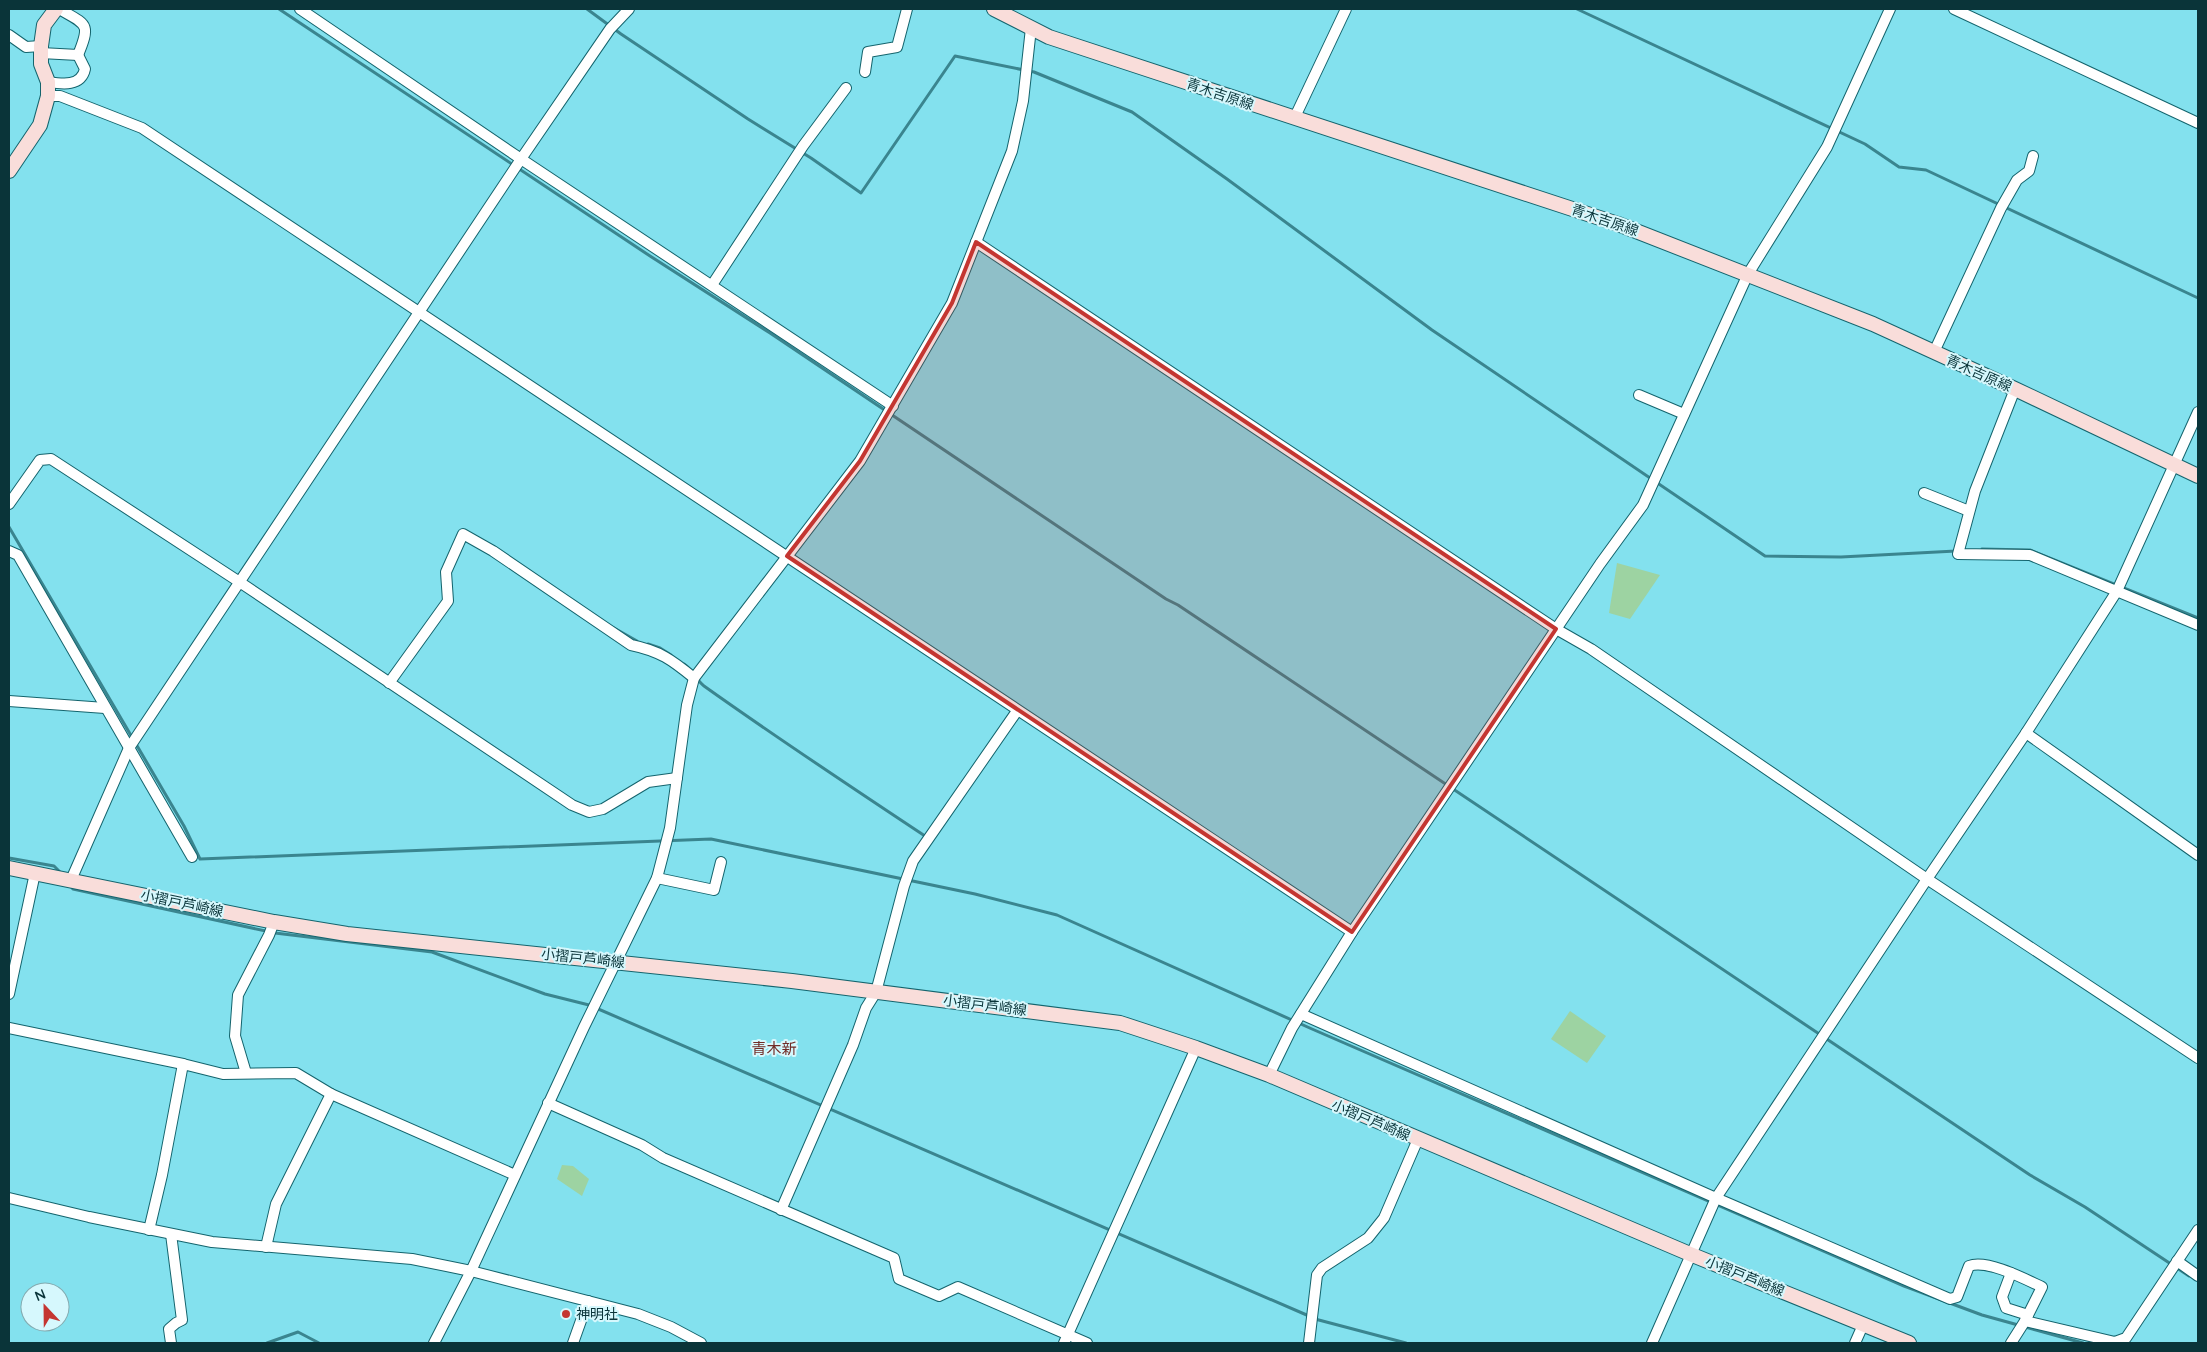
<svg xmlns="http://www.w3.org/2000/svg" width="2207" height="1352" viewBox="0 0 2207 1352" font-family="Quicksand,'Noto Sans JP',sans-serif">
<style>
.green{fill:#9dd3a2}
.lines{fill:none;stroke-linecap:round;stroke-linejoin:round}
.stream{stroke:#3a858f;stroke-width:3}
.street-casing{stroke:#14646d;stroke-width:12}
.secondary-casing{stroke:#14646d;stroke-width:16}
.street{stroke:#fff;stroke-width:10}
.secondary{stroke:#f9ddda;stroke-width:14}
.marked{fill:#c43631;fill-opacity:0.2;stroke:#c43631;stroke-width:4;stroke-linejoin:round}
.poi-dot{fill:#c43631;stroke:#d6f8fd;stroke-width:2}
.labels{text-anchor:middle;stroke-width:4;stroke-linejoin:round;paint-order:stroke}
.street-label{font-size:14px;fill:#0a3439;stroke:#d6f8fd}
.poi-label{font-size:14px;fill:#0a3439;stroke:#d6f8fd;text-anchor:start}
.neighbourhood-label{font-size:15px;fill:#712b26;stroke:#d6f8fd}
</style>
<rect width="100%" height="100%" fill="#83e1ee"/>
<g class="green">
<polygon points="1617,563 1660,575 1630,619 1609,613"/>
<polygon points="1570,1011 1606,1036 1587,1063 1551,1039"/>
<polygon points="562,1165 573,1166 589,1179 582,1196 557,1179"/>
</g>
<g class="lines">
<g class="stream">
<polyline points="279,9 650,256 770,333 1166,599 1178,605 2030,1175 2085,1207 2189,1276"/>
<polyline points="587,9 621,34 748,119 811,158 861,193 955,56 1034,72 1132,112 1227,179 1432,330 1765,556 1841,557 1956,551"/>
<polyline points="1577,9 1865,144 1899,167 1926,170 2198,298"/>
<polyline points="9,527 184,826 200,859 711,839 975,894 1057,915 1312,1029 1904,1286 1982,1315 2083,1343"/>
<polyline points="1982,549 2030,550 2198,618"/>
<polyline points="614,628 637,641"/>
<polyline points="648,644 660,648 671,655"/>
<path d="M684 664C693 670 696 680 704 686 777 738 851 787 925 836"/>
<polyline points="9,858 54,866 62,874"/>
<polyline points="70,885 73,889 275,933 432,952 545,994 589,1005 1309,1316"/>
<polyline points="1315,1319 1406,1343"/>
<polyline points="267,1343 298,1332 319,1343"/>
</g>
<defs>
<g id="street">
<polyline points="300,9 521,159 893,406"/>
<polyline points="1954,9 2198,123"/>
<polyline points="9,35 26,47 41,46"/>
<path d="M41 53 78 55C91 23 87 25 59 9"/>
<polyline points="865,72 868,52 897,47 907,9"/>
<path d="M48 82C62 84 81 87 85 69L78 55"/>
<polyline points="48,96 60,96 142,128 1352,932"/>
<polyline points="1294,119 1346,9"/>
<polyline points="976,242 1556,629 1591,649 1927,879 2198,1058"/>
<polyline points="712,285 803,146 846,88"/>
<polyline points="1934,352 2001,208 2017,180 2029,171 2033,156"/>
<polyline points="2015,389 1975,491 1958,554 2030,555 2198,625"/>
<polyline points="1639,395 1684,414"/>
<polyline points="1924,493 1969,511"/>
<polyline points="9,504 40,460 51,459 238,581 572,805 589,812 603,809 648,782 677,778"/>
<polyline points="9,551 18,555 192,857"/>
<path d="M389 683 448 601 446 572 463 534 493 551 631 645C660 651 672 660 694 678"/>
<polyline points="9,701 105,708"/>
<polyline points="2026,733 2198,855"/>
<polyline points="657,878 714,890 721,862"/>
<polyline points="71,880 129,748 521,159 610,29 629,9"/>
<polyline points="9,994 35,873"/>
<path d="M1301 1014 1716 1198 1950 1299 1957 1297 1969 1266C1987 1259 2025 1279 2042 1287L2025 1321"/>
<polyline points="9,1028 183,1064"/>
<polyline points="246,1073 235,1036 238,995 269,935 274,922"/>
<polyline points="1269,1075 1292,1028 1352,932 1600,564 1643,505 1748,274 1827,147 1890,9"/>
<polyline points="331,1094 515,1175"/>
<polyline points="548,1103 642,1145 663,1158 894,1258 899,1279 939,1296 958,1287 1087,1343"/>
<polyline points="9,1198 89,1217 212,1242 412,1259 471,1271 638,1314 671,1327 701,1343"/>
<polyline points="781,1210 853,1045 866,1008 876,992 904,886 913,861 1017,711"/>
<polyline points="149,1230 162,1175 183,1064 223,1074 296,1073 331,1094 276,1204 266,1247"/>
<polyline points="2177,1261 2198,1276"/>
<polyline points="2011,1273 2002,1297 2006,1308 2028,1315"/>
<polyline points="171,1343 169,1329 176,1323 182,1320 171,1234"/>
<polyline points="434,1343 471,1271 584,1027 657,878 670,828 687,705 694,678 860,461 952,303 1012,151 1023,101 1031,28"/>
<polyline points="573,1343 588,1301"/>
<polyline points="1064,1343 1196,1048"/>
<polyline points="1309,1343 1317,1275 1322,1268 1368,1238 1384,1218 1418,1139"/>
<polyline points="1652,1343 1716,1198 1927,879 2026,733 2117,591 2198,412"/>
<polyline points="1855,1343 1863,1325"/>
<polyline points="2011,1343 2025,1321 2115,1342 2126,1338 2198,1230"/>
</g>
<g id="secondary">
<polyline points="994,9 1049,37 1618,224 1873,324 2015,389 2198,476"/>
<polyline points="9,171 40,125 48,96 48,82 41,64 41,46 44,25 56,9"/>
<polyline points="9,868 274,922 347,934 792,981 1120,1023 1196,1048 1269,1075 1690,1254 1909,1343"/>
</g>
</defs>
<use href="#street" class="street-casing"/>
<use href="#secondary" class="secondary-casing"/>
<use href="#street" class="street"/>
<use href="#secondary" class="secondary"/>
</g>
<path class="marked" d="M976 242 1556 629 1352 932 787 556 860 461 952 303Z"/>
<circle class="poi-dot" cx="566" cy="1314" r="5"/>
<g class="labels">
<g class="street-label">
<text transform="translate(1220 94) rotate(19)" y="5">青木吉原線</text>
<text transform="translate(1605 220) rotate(19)" y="5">青木吉原線</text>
<text transform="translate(1979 373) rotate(24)" y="5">青木吉原線</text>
<text transform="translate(182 903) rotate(12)" y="5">小摺戸芦崎線</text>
<text transform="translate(583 958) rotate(6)" y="5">小摺戸芦崎線</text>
<text transform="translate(985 1005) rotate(7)" y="5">小摺戸芦崎線</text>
<text transform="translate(1371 1120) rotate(23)" y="5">小摺戸芦崎線</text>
<text transform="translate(1745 1276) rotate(22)" y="5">小摺戸芦崎線</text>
</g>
<g class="poi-label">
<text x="576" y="1319">神明社</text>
</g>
<g class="neighbourhood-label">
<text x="774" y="1054">青木新</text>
</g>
</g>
<rect width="2207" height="1352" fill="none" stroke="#0a3439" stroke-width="20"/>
<g transform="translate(45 1307) rotate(338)"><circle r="24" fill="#d6f8fd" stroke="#84aaaf"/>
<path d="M0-4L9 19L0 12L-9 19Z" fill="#c43631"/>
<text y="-8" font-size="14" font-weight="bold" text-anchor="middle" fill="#0a3439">N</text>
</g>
</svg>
